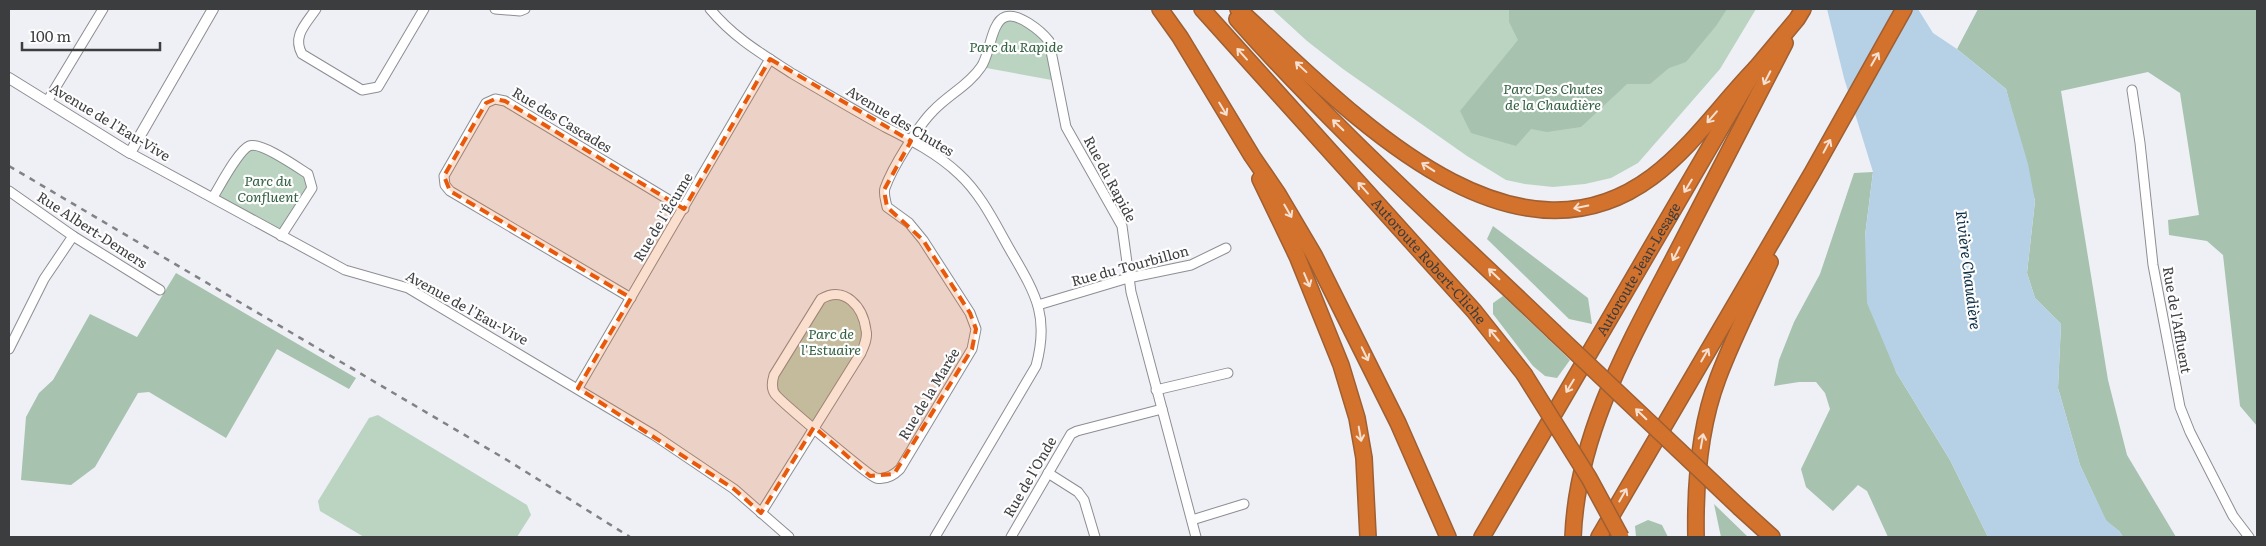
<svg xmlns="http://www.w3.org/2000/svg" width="2266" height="546" viewBox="0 0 2266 546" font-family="Literata,serif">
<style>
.green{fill:#bbd4c1}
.forest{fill:#a7c2ae}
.water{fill:#b6d1e6}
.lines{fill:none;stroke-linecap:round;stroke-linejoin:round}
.minor-casing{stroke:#8d8e93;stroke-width:11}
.tertiary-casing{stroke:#8d8e93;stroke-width:12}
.motorway-casing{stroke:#9e5f33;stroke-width:18}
.minor{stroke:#fff;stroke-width:9}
.tertiary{stroke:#fff;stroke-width:10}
.motorway{stroke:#d3722c;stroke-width:15}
.rail{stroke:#818285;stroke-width:2.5;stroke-dasharray:6 6;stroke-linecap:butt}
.motorway-bridge-casing{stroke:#9e5f33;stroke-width:18;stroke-linecap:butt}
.motorway-bridge{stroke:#d3722c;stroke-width:15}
.oneway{stroke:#f5e1d4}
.marked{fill:#e8590c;fill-opacity:0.2;stroke:#e8590c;stroke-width:4;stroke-dasharray:10 6;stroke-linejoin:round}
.labels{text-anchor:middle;stroke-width:4.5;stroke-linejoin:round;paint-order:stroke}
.park-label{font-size:14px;font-style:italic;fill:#336041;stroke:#fdfdfe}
.street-label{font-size:14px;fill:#3c3d3f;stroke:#fdfdfe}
.water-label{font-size:15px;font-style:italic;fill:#0a2c43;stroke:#fdfdfe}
</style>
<rect width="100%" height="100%" fill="#eef0f5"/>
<g class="green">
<polygon points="1272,9 1756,9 1720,69 1638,163 1611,178 1585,184 1553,187 1525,184 1506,180 1467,156 1343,69 1307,41"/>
<polygon points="1010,16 1044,35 1057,81 981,67 996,24"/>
<polygon points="258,145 311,181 281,236 213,197 241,153"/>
<polygon points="838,293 859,310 866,342 814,427 779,398 774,375 821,299"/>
<polygon points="378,415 527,505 531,515 517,537 364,537 320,511 318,501 369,418"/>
</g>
<g class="forest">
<polygon points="1509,9 1727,9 1716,26 1686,62 1669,68 1650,84 1627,84 1581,127 1547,132 1531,129 1516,146 1471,133 1460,111 1518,40 1509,22"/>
<polygon points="1978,9 2257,9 2257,426 2240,406 2223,255 2207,241 2169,235 2168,220 2199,215 2180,93 2148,72 2061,91 2108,380 2127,455 2176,537 2123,537 2119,531 2106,521 2080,465 2058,388 2061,324 2035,298 2027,273 2035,201 2006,89 1957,49"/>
<polygon points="1873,172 1865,236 1896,372 1950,460 1988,537 1888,537 1867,491 1858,485 1833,511 1806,487 1801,469 1830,409 1825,393 1816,382 1799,382 1774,386 1779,360 1794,322 1820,274 1854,173"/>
<polygon points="1493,226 1588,298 1592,324 1569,319 1487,239"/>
<polygon points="176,273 356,378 349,389 277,349 226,438 149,392 138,393 95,467 71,485 21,480 26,417 39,393 53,380 90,314 137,337"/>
<polygon points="1503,296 1570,360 1557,378 1545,376 1533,366 1493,314 1493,303"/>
<polygon points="1714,504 1748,537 1721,537"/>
<polygon points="1648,520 1662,525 1668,537 1636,537 1635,526"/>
</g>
<polygon class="water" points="1827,9 1918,9 1933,33 1957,49 2006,89 2028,164 2035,201 2027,273 2035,298 2061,324 2058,388 2080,465 2106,520 2119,531 2123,537 1988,537 1950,460 1896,372 1867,303 1865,236 1873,172 1844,78"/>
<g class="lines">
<defs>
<g id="minor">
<path d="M316 9C306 24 292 36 302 54L362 90 378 87 424 9"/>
<polyline points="495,9 520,11 525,9"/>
<path d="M710 9C734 38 762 54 793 74 824 92 854 110 885 127 911 140 938 154 959 174 983 196 997 228 1013 255 1037 296 1049 318 1036 366L935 537"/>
<polyline points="2132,90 2140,143 2153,265 2180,407 2190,432 2233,516 2249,537"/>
<polyline points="48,100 103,9"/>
<polyline points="130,153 345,270 408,288 654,435 734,489 789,537"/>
<polyline points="9,191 73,236 160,290"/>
<path d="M213 197C220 186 238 151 249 146 260 141 297 167 308 174L312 188 281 236"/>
<polyline points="631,298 450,191 445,185 444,176 486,103 495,99 505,101 684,209"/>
<polyline points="1038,305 1128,278 1191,265 1226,248"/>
<polyline points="9,349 44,279 73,236"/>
<polyline points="578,388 770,59"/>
<polyline points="1156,390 1228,373"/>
<polyline points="1048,473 1078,492 1084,500 1095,537"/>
<path d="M761 513 861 353C864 346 868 338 866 330 863 307 845 285 821 299L774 375C772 382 771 388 775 394 781 402 869 476 876 478 886 480 894 475 900 469L972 349 976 329 970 313 923 240 909 223 887 207C886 201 883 194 885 188 892 168 918 126 933 111 948 95 969 85 981 67 990 55 991 22 1005 17 1018 12 1041 31 1049 41L1066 127 1122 226 1131 292 1196 537"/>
<polyline points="1192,520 1244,504"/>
<polyline points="1011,537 1071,434 1077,431 1162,409"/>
</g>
<polyline id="tertiary" points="9,78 130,153 213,9"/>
<g id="motorway">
<polyline points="1160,9 1180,37 1252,156 1278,194 1314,255 1398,423 1448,537"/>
<path id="s1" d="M1202 9 1474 311 1524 374"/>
<path d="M1238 9C1339 100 1505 286 1652 177 1692 147 1722 103 1756 68"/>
<path d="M1237 19C1335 130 1447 229 1554 332"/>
<polyline points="1260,179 1297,256 1341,365 1357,418 1364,458 1368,537"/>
<polyline points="1740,508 1772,537"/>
<path id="s2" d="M1482 537 1756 68 1797 19 1803 9"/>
<path d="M1573 537C1577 433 1630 342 1677 252 1713 182 1749 113 1785 43"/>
<polyline points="1599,537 1812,173 1904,9"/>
<path d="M1696 537C1695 484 1699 428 1718 378 1733 338 1752 301 1770 262"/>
</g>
</defs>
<use href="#minor" class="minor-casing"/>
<use href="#tertiary" class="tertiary-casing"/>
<use href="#motorway" class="motorway-casing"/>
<use href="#minor" class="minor"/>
<use href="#tertiary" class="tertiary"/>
<use href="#motorway" class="motorway"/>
<polyline class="rail" points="9,166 507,460 630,537"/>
<defs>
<g id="motorway-bridge">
<polyline points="1554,332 1740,508"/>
<polyline points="1524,374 1589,478 1621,537"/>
</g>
</defs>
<use href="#motorway-bridge" class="motorway-bridge-casing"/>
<use href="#motorway-bridge" class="motorway-bridge"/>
</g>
<defs><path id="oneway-shaft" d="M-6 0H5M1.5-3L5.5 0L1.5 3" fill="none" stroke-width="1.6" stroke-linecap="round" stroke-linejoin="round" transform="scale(1.25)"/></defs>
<g class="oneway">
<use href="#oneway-shaft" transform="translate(1242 54) rotate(-132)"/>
<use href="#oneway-shaft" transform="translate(1875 59) rotate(-60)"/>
<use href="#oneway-shaft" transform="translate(1301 67) rotate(-137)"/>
<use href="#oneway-shaft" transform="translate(1767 78) rotate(117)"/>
<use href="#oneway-shaft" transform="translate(1223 109) rotate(59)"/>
<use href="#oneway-shaft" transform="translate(1712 117) rotate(131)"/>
<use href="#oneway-shaft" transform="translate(1338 125) rotate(-136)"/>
<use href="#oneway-shaft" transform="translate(1827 146) rotate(-62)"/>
<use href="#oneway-shaft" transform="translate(1428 167) rotate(-147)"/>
<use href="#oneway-shaft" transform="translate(1688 186) rotate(121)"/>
<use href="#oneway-shaft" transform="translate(1363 188) rotate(-132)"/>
<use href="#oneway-shaft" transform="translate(1581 207) rotate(169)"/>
<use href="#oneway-shaft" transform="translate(1288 211) rotate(60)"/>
<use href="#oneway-shaft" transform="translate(1676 254) rotate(117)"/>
<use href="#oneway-shaft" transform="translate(1494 274) rotate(-136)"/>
<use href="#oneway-shaft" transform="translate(1307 280) rotate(67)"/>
<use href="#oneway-shaft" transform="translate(1494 335) rotate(-130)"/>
<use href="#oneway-shaft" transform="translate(1365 354) rotate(64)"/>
<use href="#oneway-shaft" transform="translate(1705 355) rotate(-60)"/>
<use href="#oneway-shaft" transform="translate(1570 386) rotate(121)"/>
<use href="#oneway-shaft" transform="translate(1641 414) rotate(-136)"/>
<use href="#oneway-shaft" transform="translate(1360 434) rotate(80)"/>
<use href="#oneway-shaft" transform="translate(1702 441) rotate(-80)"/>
<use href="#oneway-shaft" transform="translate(1623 495) rotate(-60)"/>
</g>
<path class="marked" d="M770 59 911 141 884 190 887 207 923 240 970 313 976 329 972 349 894 474 870 476 814 427 761 513 734 489 578 388 631 298 450 191 444 176 486 103 495 99 505 101 684 209Z"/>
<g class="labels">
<g class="park-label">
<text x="1016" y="52">Parc du Rapide</text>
<text x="1553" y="94">Parc Des Chutes<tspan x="1553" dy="16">de la Chaudière</tspan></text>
<text x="268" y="186">Parc du<tspan x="268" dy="16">Confluent</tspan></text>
<text x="831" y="339">Parc de<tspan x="831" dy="16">l'Estuaire</tspan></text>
</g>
<g class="street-label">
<text transform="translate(562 120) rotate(31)" y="5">Rue des Cascades</text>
<text transform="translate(900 121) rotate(31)" y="5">Avenue des Chutes</text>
<text transform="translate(110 122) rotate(31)" y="5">Avenue de l'Eau-Vive</text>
<text transform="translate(1110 179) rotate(62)" y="5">Rue du Rapide</text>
<text transform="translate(663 217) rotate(-59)" y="5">Rue de l'Écume</text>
<text transform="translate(92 230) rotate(33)" y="5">Rue Albert-Demers</text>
<text dy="5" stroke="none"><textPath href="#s1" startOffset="339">Autoroute Robert-Cliche</textPath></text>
<text transform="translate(1130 266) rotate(-15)" y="5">Rue du Tourbillon</text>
<text dy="5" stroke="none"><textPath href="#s2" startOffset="310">Autoroute Jean-Lesage</textPath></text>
<text transform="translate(467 308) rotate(29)" y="5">Avenue de l'Eau-Vive</text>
<text transform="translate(2177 320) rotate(80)" y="5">Rue de l'Affluent</text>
<text transform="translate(929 394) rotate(-59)" y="5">Rue de la Marée</text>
<text transform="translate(1030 477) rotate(-60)" y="5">Rue de l'Onde</text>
</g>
<g class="water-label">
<text transform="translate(1968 270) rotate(83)" y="5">Rivière Chaudière</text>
</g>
</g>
<rect width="2266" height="546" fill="none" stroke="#3c3d3f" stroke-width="20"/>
<path d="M22 42v8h138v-8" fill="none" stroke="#3c3d3f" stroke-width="2.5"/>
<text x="30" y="42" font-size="15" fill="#3c3d3f" stroke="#fdfdfe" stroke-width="4" paint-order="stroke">100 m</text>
</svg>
